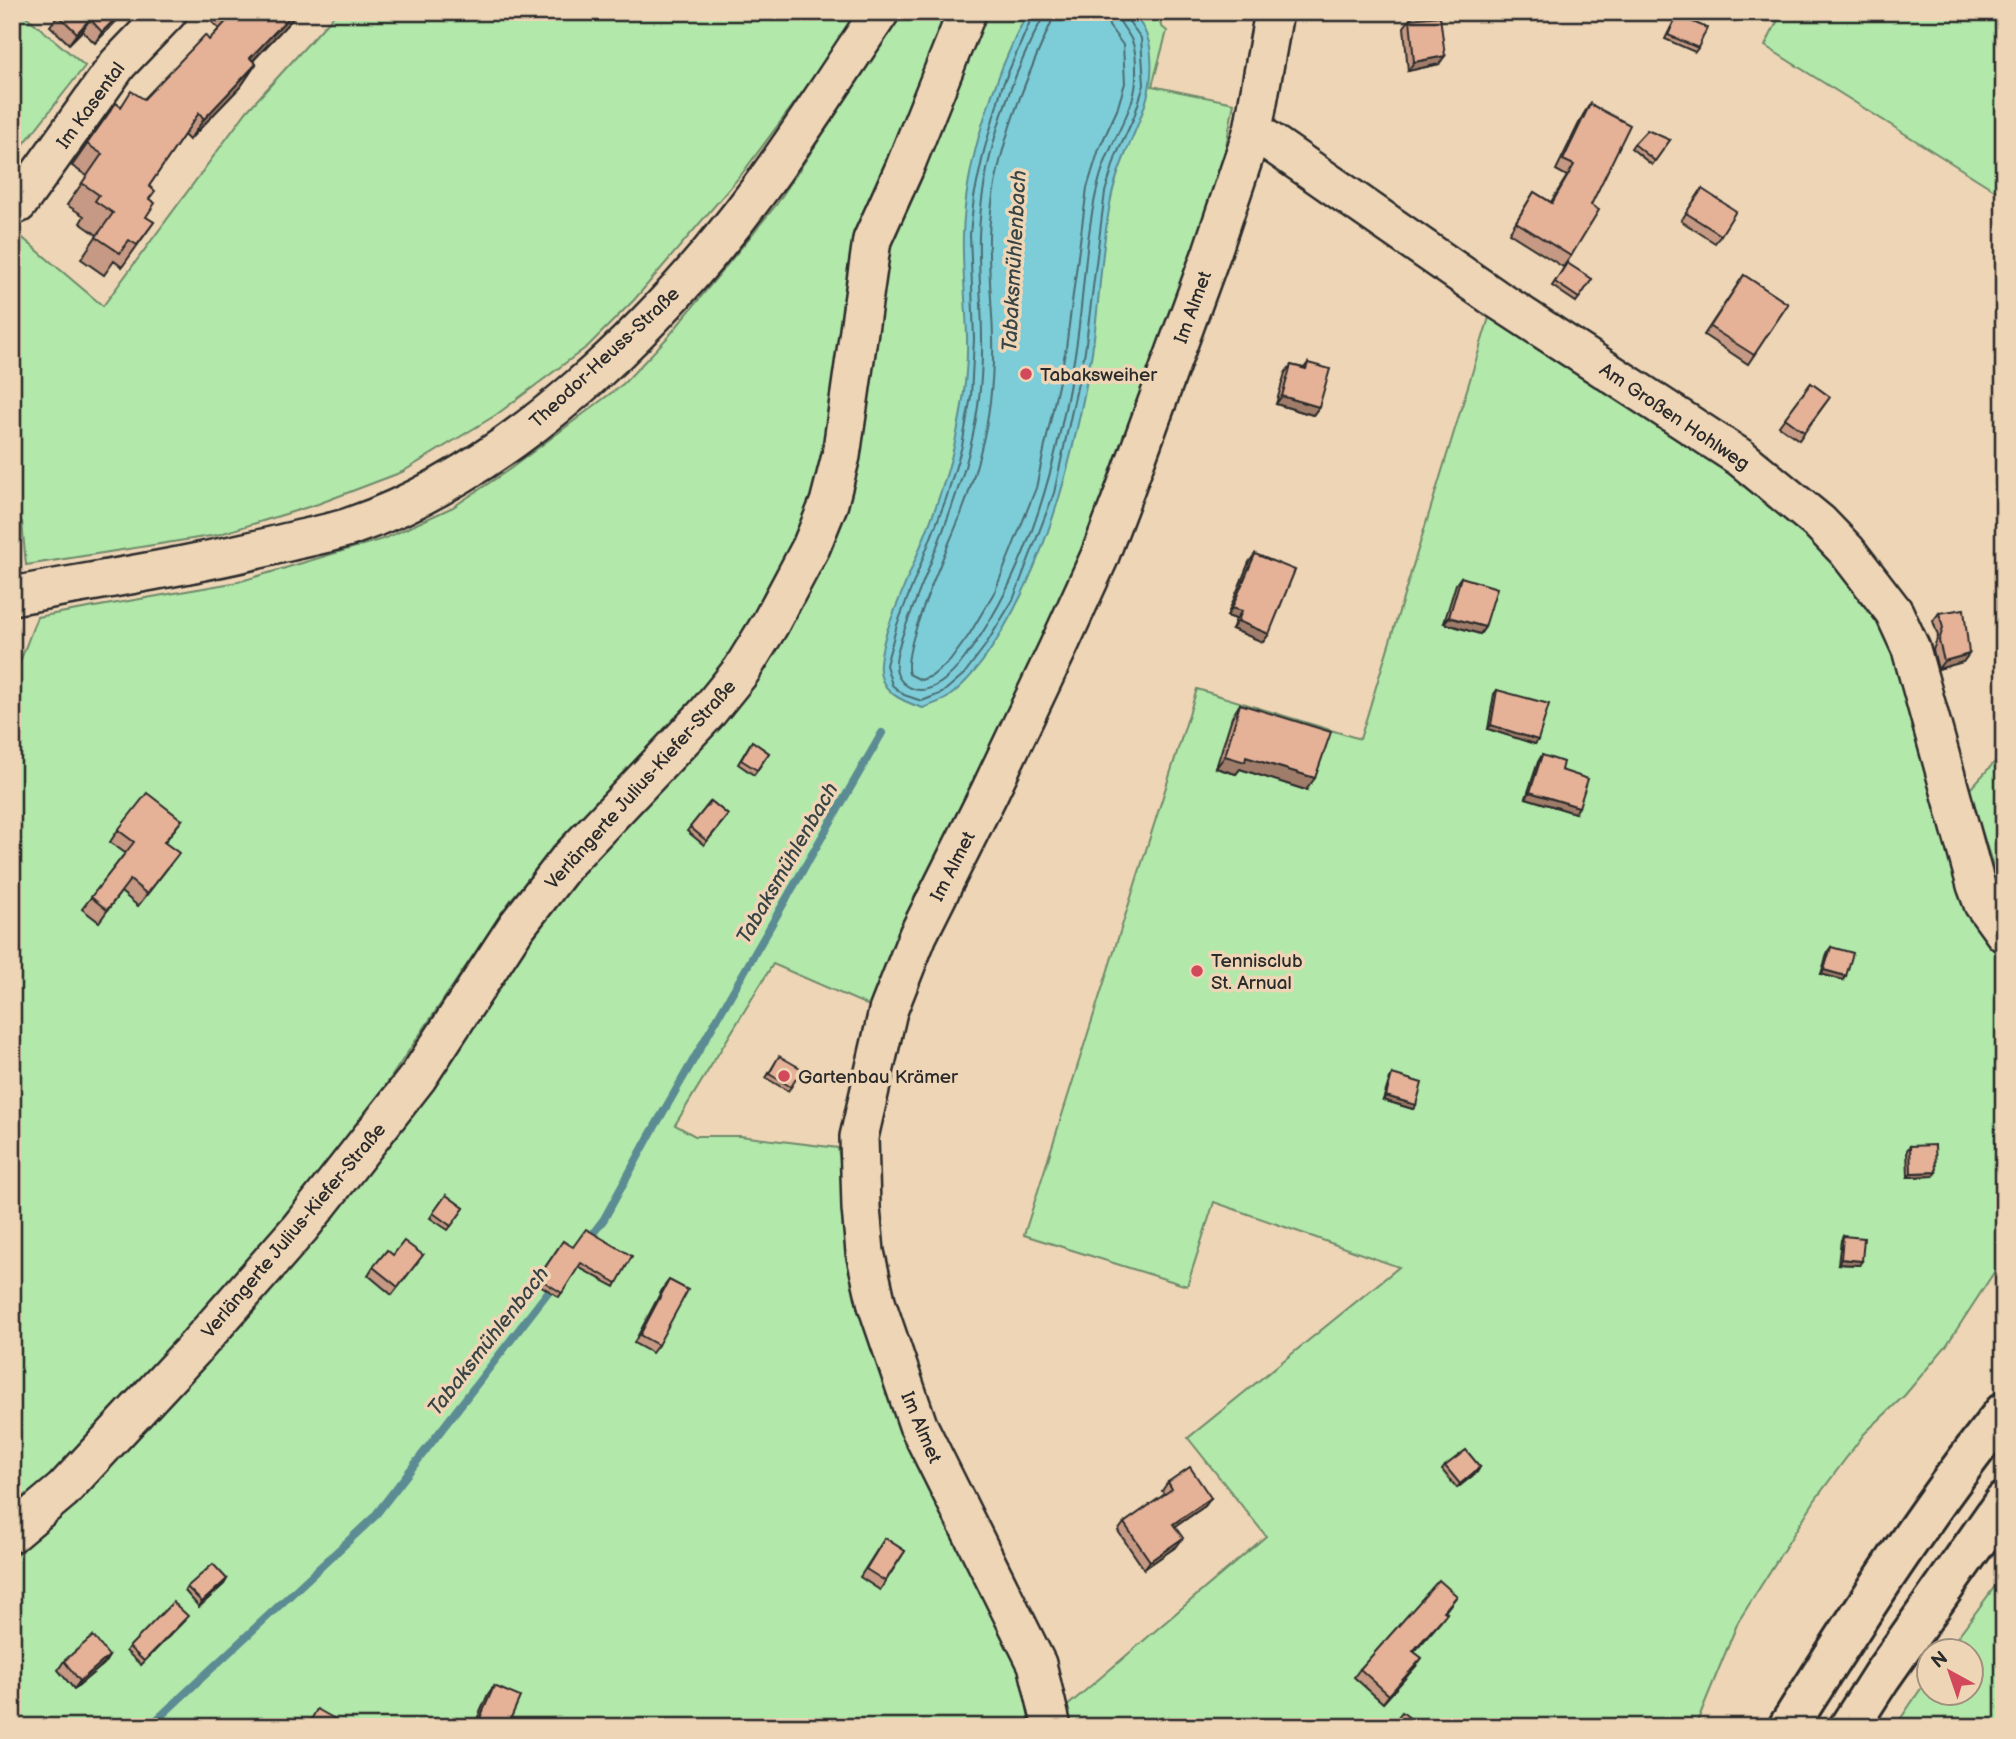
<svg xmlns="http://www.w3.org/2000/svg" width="2016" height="1739" viewBox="0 0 2016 1739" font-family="'Balsamiq Sans',sans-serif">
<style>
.green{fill:#b2e8aa;stroke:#6e8a6a;stroke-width:2}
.water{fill:#7dcdd9;stroke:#5c8c93;stroke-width:2}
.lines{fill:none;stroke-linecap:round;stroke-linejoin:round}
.shore{stroke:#4c6c71;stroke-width:2}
.stream{stroke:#5c8c93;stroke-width:8}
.minor-casing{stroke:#2b2b2b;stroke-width:42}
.highway-casing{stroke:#2b2b2b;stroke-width:44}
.minor{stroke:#eed5b6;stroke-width:37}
.highway{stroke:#eed5b6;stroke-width:38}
.wall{fill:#c59983;stroke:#2b2b2b;stroke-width:2}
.shaded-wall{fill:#a07d6a;stroke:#2b2b2b;stroke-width:2}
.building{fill:#e5b298;stroke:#2b2b2b;stroke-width:2}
.poi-dot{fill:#d1495b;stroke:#eed5b6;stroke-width:2.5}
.labels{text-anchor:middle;stroke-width:7;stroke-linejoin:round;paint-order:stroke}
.street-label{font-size:19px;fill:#2b2b2b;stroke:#eed5b6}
.poi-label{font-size:19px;fill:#2b2b2b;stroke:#eed5b6;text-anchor:start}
.water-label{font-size:21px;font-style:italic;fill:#374345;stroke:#eed5b6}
</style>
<rect width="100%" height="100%" fill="#eed5b6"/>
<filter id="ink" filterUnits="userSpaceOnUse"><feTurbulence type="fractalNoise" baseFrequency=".0143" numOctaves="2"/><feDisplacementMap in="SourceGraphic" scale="14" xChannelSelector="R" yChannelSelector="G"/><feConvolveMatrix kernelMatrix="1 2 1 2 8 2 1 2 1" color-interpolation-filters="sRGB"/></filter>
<g filter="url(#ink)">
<g class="green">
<polygon points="12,12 21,12 85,66 12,159"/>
<polygon points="337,12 856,12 819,70 741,175 634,300 588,346 496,415 402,472 318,504 217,535 26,565 22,522 12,519 12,229 103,306 247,111"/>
<polygon points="904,12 951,12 898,142 871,196 854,238 832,381 824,453 814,497 797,541 756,615 724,664 693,701 512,898 381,1092 328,1163 190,1329 50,1477 12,1510 12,683 37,617 238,582 386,538 453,507 510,469 623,384 668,337 776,205"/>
<polygon points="980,12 1158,12 1161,26 1167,31 1152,86 1234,103 1220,178 1172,306 1091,546 874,1008 773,964 675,1125 695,1136 740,1136 838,1148 859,1287 1065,1708 1266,1536 1188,1438 1399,1267 1214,1202 1187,1286 1024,1235 1197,689 1360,739 1495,298 1630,385 1872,582 2004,930 2004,1257 1946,1346 1905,1395 1864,1434 1815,1500 1738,1622 1695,1727 12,1727 12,1559 76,1504 186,1385 342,1204 513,961 581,874 643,808 747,689 799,599 887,245"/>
<polygon points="1782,12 2004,12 2004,196 1765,46"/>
<polygon points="2004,752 2004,887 1994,869 1969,790"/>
<polygon points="2004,1574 2004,1727 1895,1727 1928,1678 1928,1694 1970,1694 1970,1652 1947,1651"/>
</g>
<path class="water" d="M1028 12H1129C1141 20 1147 33 1150 47 1159 104 1124 141 1112 194 1101 245 1100 300 1092 352 1075 450 1052 547 1001 633 987 657 970 681 947 698 940 702 930 705 923 708 901 701 877 691 880 663 882 637 895 611 904 587 923 540 944 492 955 442 963 407 968 372 967 336 966 303 962 269 963 235 965 163 994 76 1028 12Z"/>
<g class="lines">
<g class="shore">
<polyline points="1034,12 1002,87 984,151 974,197 970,234 974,339 971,396 962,446 946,499 897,625 886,665 892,685 904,695 922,701 942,693 964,674 985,646 1013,600 1054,493 1085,351 1105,192 1116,156 1134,117 1144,85 1141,38 1127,19 1126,12"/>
<path d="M1042 12 1041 21C1008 84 981 165 979 236 978 270 982 304 982 338 983 382 977 425 965 467 952 511 934 554 917 597 911 614 895 648 896 666 896 676 902 684 911 688 931 697 953 674 964 659 1031 571 1059 455 1076 348 1084 296 1085 239 1097 189 1100 175 1105 161 1111 148 1120 127 1135 104 1136 80 1136 67 1137 49 1130 37 1125 28 1118 23 1117 12"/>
<path d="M1053 12 1051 23C1021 90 992 161 989 236 988 270 992 304 993 337 994 376 990 416 980 453 975 472 970 491 963 509 952 539 900 649 909 674L921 680 932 676 950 661 969 635 995 591 1036 488 1066 348 1087 188 1099 149 1117 110 1125 83 1123 45 1109 26 1107 12"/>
</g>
<g class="stream">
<polyline points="588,1240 604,1219 650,1135 882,733"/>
<polyline points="149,1727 374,1517 555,1283"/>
</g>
<defs>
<g id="minor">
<polyline points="1253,130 1495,298 1741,458 1820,523 1847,551 1894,612 1911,649 1976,885 1983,904 2004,933"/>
<polyline points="18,204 118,64 168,12"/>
<path d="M12 596C105 579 197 565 288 542 309 537 332 533 352 526 513 470 660 324 759 190 802 132 840 71 880 12"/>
<polyline points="12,1533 63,1490 193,1350 300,1228 418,1077 516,927 568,860 707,713 741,671 770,624 811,547 829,503 841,456 872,240 904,169 967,12"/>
<polyline points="1052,1727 1037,1664 918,1425 877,1305 865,1252 861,1208 859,1137 888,1011 918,935 989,793 1057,650 1099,558 1126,487 1212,252 1253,130 1274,12"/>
</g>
<g id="highway">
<path d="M1788 1727C1856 1620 1925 1511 2004 1412"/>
<polyline points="1849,1727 1881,1677 2004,1502"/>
</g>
</defs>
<use href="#minor" class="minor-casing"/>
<use href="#highway" class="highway-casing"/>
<use href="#minor" class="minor"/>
<use href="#highway" class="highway"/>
</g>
<g class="wall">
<polygon points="61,12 125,12 95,43 82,31 69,44 50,26"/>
<polygon points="205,12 299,12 253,61 256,64 241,86 189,140 184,135 149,186 149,199 146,217 154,222 122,267 114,261 104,275 81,259 97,235 80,223 84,216 67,205 87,176 72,166 116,103 120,106 144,99 209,40 219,29 204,14"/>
<polygon points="1677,15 1698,48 1695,52 1665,39"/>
<polygon points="1410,19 1439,64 1408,71 1404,27"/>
<polygon points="1590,104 1591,205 1571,256 1563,267 1509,233 1534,192 1551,202 1567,176 1556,170 1583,115"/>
<polygon points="1670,140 1652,165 1631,148 1634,144"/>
<polygon points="1702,189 1721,235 1715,243 1681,221"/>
<polygon points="1567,263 1592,279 1576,302 1552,286"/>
<polygon points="1744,275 1788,304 1748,364 1704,335"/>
<polygon points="1308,363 1319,407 1313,415 1276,404 1285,373 1291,365 1304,368"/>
<polygon points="1811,383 1830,397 1799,440 1779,426"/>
<polygon points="1255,554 1269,634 1263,642 1232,629 1236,619 1227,616 1249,562"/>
<polygon points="1461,577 1485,627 1480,634 1444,623 1456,584"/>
<polygon points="1939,613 1969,654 1963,662 1938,669 1933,650 1938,636 1933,621"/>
<polygon points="1497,690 1538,740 1535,744 1488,729 1494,694"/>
<polygon points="1240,704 1306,790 1240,769 1236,774 1216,768 1232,717"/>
<polygon points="752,741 769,753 754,775 738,764"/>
<polygon points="1542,755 1561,770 1575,813 1526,798 1538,762"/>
<polygon points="711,801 728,815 704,845 687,831"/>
<polygon points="182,820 165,842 170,865 138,906 121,892 99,922 82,909 125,853 110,842 118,830"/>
<polygon points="1831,947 1843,980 1821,974 1828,951"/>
<polygon points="777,1060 791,1087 788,1091 766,1078"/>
<polygon points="1392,1074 1416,1105 1413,1109 1383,1100 1390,1078"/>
<polygon points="1910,1146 1933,1176 1908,1177 1907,1150"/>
<polygon points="446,1195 464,1208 448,1230 430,1218"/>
<polygon points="1843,1236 1859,1265 1838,1264 1841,1240"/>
<polygon points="563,1241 617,1283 615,1287 578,1267 559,1297 535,1282"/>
<polygon points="423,1255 392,1295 368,1275 373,1267"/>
<polygon points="669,1280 658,1345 652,1353 634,1343 663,1288"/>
<polygon points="1445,1466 1480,1467 1477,1472 1457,1488 1442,1470"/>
<polygon points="1168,1482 1211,1498 1205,1506 1175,1527 1177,1546 1144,1569 1118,1531 1124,1523 1165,1495 1162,1491"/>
<polygon points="885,1538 905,1551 880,1590 860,1577"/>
<polygon points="227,1579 224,1584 199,1607 185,1591 187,1587"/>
<polygon points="1457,1596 1445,1612 1447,1613 1441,1621 1414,1652 1416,1666 1383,1703 1354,1677 1360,1669"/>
<polygon points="185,1620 141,1665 126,1651 129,1647"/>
<polygon points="109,1656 104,1664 74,1689 58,1670 64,1661"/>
<polygon points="494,1686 507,1727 474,1726 488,1694"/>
</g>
<g class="shaded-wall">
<polygon points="122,12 125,12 95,43 102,32"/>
<polygon points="294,12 299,12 234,80 250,58"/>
<polygon points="90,19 82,31 69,44 77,33"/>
<polygon points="1445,56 1439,64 1408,71 1414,62"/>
<polygon points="256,64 241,86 189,140 204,119"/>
<polygon points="1282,396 1319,407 1313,415 1276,404"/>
<polygon points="1232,608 1242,611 1236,619 1227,616"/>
<polygon points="1449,617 1485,627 1480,634 1444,623"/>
<polygon points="1238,621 1269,634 1263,642 1232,629"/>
<polygon points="1969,654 1963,662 1938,669 1944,661"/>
<polygon points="1491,725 1538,740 1535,744 1488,729"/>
<polygon points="1225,756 1246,757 1315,778 1306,790 1240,769 1236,774 1216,768"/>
<polygon points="1530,792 1579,807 1575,813 1526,798"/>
<polygon points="1824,970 1846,976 1843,980 1821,974"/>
<polygon points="1386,1096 1416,1105 1413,1109 1383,1100"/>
<polygon points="1936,1172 1933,1176 1908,1177 1911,1173"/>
<polygon points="1841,1259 1862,1261 1859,1265 1838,1264"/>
<polygon points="1480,1467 1477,1472 1457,1488 1460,1484"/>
<polygon points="1211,1498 1205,1506 1167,1532 1173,1524"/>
<polygon points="1183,1538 1177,1546 1144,1569 1150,1561"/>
<polygon points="227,1579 224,1584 199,1607 202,1602"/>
<polygon points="1447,1613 1441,1621 1408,1659 1413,1651"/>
<polygon points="109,1656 104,1664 74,1689 80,1681"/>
<polygon points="1422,1658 1416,1666 1383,1703 1389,1695"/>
</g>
<g class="building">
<polygon points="61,12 122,12 102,32 90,19 77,33 58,15"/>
<polygon points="235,12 294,12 250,58 256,64 204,119 199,113 149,186 155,191 149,199 155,203 146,217 154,222 137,245 129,240 120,253 96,237 113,213 95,201 99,195 82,183 102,154 87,144 116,103 121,107 131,91 144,99 205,35 209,40"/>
<polygon points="1677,15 1707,28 1698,48 1668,35"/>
<polygon points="1440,16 1445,56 1414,62 1410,19"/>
<polygon points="1590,104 1630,125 1591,205 1599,210 1571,256 1516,222 1534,192 1552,203 1574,165 1563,160"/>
<polygon points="1647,130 1670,140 1655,161 1634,144"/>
<polygon points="1702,189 1736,211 1721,235 1686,213"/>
<polygon points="1567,263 1592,279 1579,298 1555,282"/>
<polygon points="1744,275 1788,304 1754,355 1710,327"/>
<polygon points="1308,363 1330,369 1319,407 1282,396 1291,365 1306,369"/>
<polygon points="1811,383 1830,397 1804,432 1785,418"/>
<polygon points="1255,554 1295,570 1269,634 1238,621 1242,611 1232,608"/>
<polygon points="1461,577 1497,588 1485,627 1449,617"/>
<polygon points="1964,609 1969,654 1944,661 1939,641 1943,628 1939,613"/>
<polygon points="1497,690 1549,704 1538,740 1491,725"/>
<polygon points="1240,704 1331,732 1315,778 1246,757 1245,762 1225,756"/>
<polygon points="752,741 769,753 757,770 741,760"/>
<polygon points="1542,755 1563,762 1561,770 1588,779 1579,807 1530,792"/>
<polygon points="147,793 182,820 164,842 179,853 147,894 130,880 107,910 91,897 134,842 118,830"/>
<polygon points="711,801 728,815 707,841 690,827"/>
<polygon points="1831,947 1853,953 1846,976 1824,970"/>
<polygon points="779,1056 802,1069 791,1087 769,1074"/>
<polygon points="1392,1074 1422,1083 1416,1105 1386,1096"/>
<polygon points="1935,1145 1936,1172 1911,1173 1910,1146"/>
<polygon points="446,1195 464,1208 451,1226 433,1213"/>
<polygon points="586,1229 632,1256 617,1283 581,1263 562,1293 538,1278 563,1241 573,1247"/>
<polygon points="1843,1236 1864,1238 1862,1261 1841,1259"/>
<polygon points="404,1241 423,1255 398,1287 373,1267 387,1250 393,1255"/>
<polygon points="669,1280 688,1290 658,1345 640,1335"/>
<polygon points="1466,1450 1480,1467 1460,1484 1445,1466"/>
<polygon points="1190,1467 1211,1498 1173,1524 1183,1538 1150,1561 1124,1523 1172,1489 1168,1482"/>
<polygon points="885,1538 905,1551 885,1581 866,1569"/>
<polygon points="213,1564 227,1579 202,1602 187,1587"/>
<polygon points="1439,1580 1457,1596 1444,1611 1447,1613 1413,1651 1422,1658 1389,1695 1360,1669"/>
<polygon points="173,1602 188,1616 144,1661 129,1647"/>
<polygon points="93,1636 109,1656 80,1681 64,1661"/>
<polygon points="494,1686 520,1697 507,1727 500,1727 480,1718"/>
<polygon points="317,1709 335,1719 330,1727 307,1727"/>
<polygon points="1402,1712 1421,1727 1390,1727"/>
</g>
</g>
<g class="poi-dot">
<circle cx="1026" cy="374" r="7"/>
<circle cx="1197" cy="971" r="7"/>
<circle cx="784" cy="1076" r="7"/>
</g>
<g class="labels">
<g class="street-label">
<text transform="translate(90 105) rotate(-54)" y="7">Im Kasental</text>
<text transform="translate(1192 307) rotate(-70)" y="7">Im Almet</text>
<text transform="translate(604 357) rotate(-43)" y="7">Theodor-Heuss-Straße</text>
<text transform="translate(1675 416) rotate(34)" y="7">Am Großen Hohlweg</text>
<text transform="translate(640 784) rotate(-48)" y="7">Verlängerte Julius-Kiefer-Straße</text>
<text transform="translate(952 866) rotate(-63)" y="7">Im Almet</text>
<text transform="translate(293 1230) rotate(-50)" y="7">Verlängerte Julius-Kiefer-Straße</text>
<text transform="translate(922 1427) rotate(67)" y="7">Im Almet</text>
</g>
<g class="poi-label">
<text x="1040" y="381">Tabaksweiher</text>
<text x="1211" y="967">Tennisclub<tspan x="1211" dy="22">St. Arnual</tspan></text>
<text x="798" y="1083">Gartenbau Krämer</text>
</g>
<g class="water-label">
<text transform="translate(1014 261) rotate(-87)" y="7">Tabaksmühlenbach</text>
<text transform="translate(787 863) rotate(-60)" y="7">Tabaksmühlenbach</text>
<text transform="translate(488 1341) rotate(-52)" y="7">Tabaksmühlenbach</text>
</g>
</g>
<rect width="2016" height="1739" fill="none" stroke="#eed5b6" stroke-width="42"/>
<rect x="21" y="21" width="1974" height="1697" fill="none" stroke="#2b2b2b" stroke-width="2.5" filter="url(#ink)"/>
<g transform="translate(1950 1672) rotate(320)"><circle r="33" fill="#eed5b6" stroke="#a0917e" stroke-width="2"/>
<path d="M0-5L12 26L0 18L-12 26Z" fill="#d1495b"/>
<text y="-10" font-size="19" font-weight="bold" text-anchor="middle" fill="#2b2b2b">N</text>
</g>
</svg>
